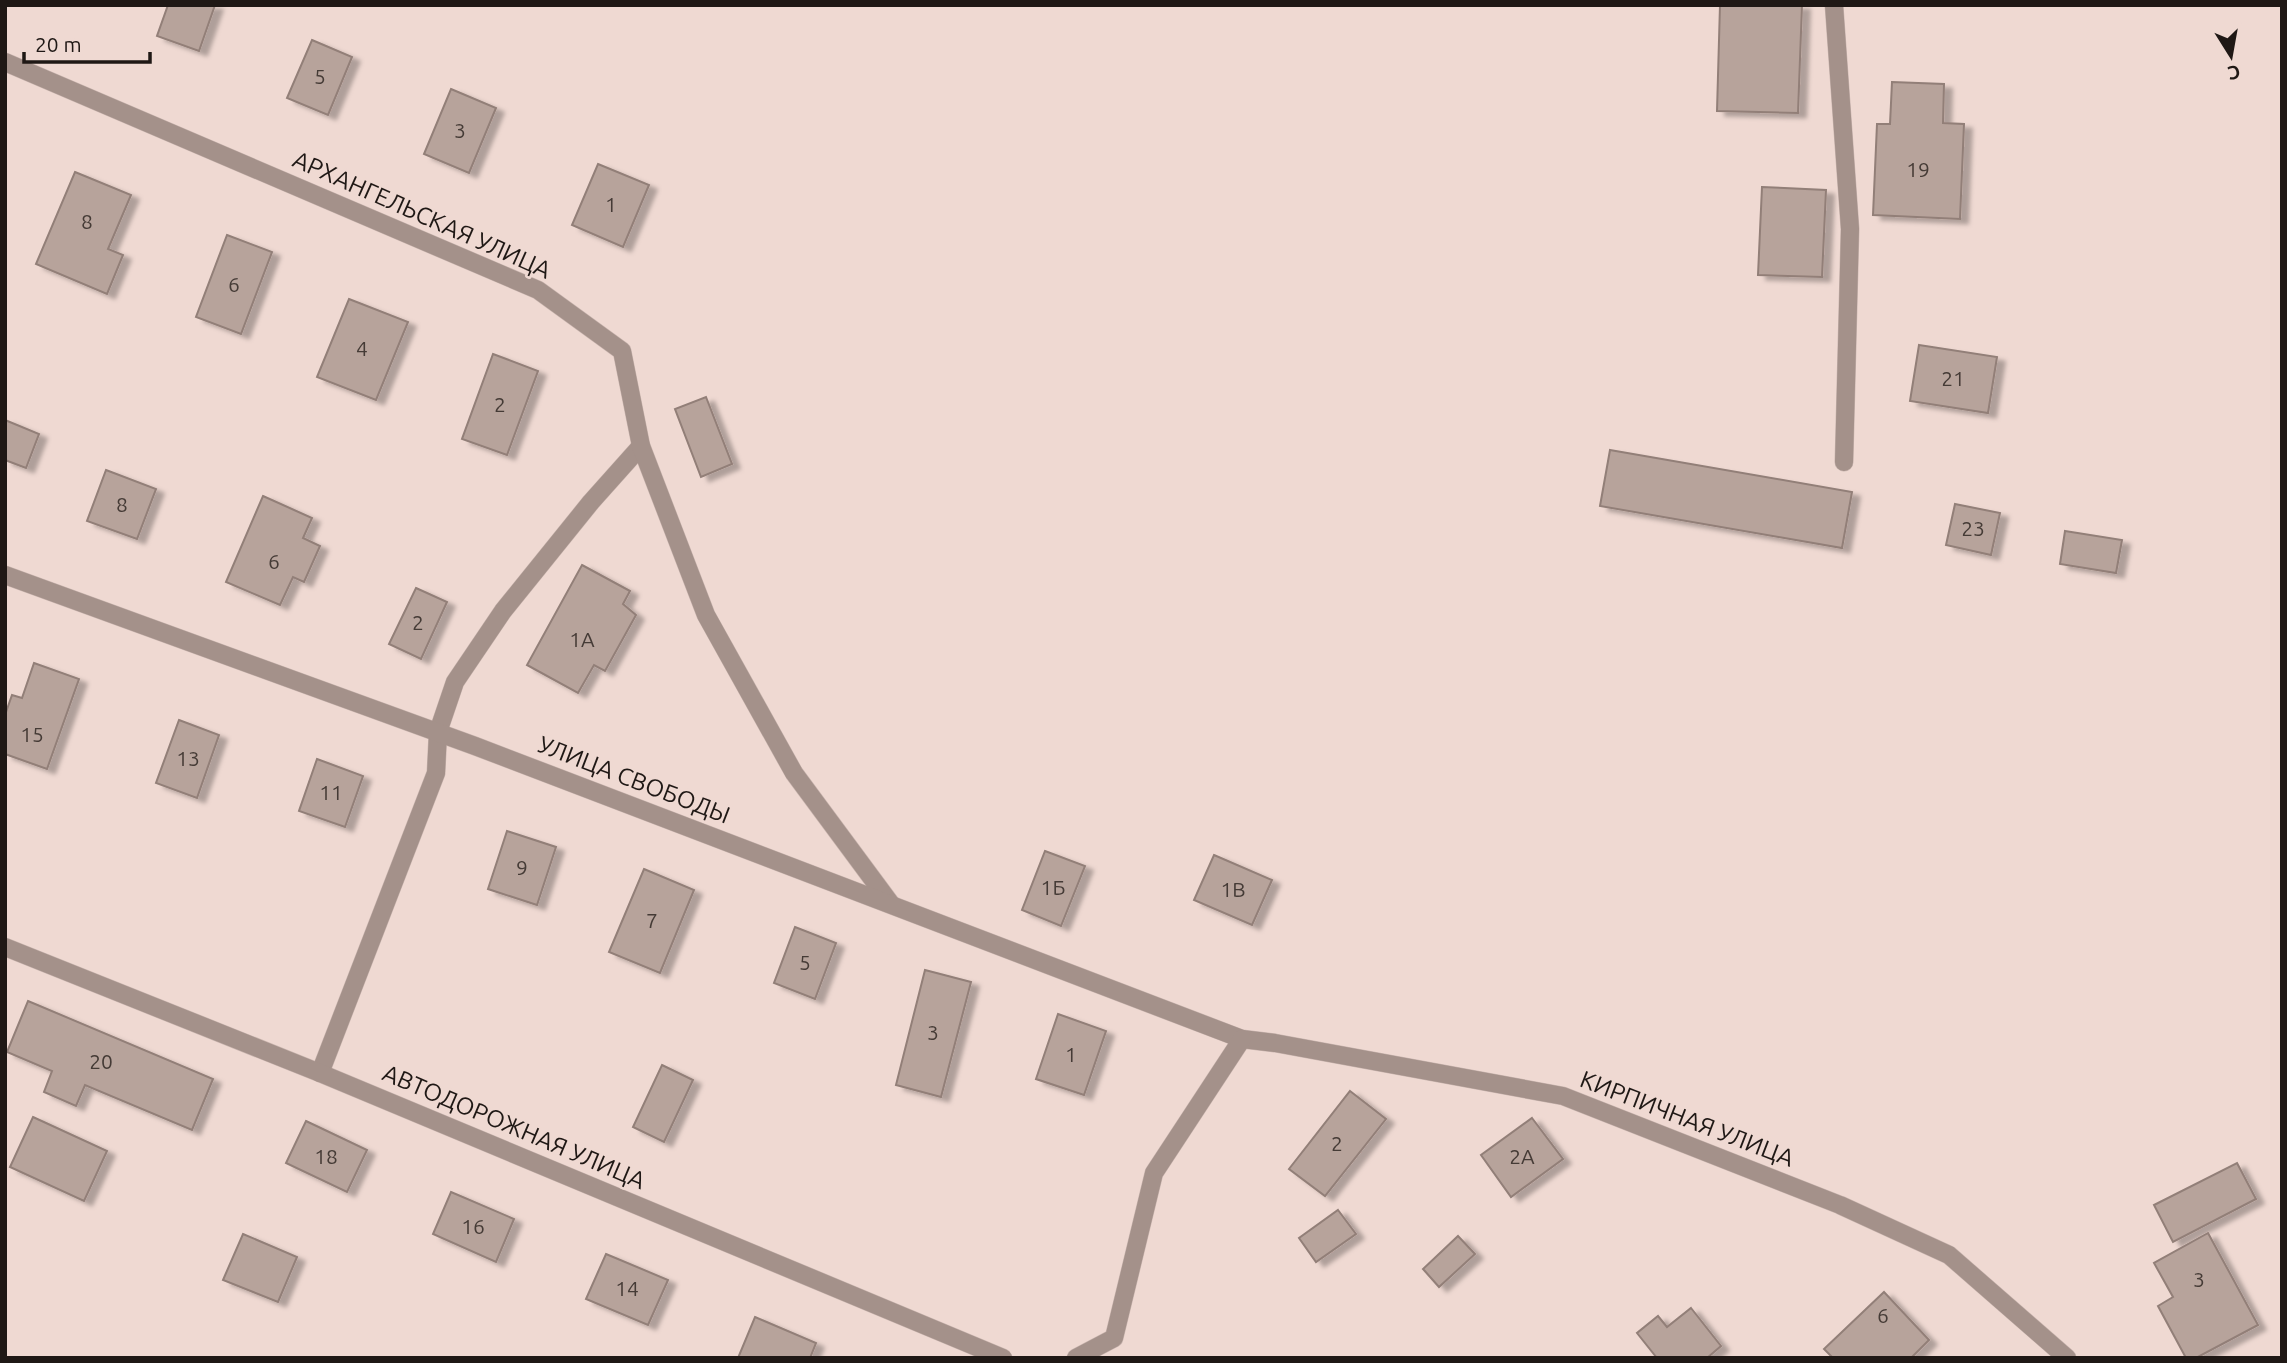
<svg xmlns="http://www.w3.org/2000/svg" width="2287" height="1363" viewBox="0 0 2287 1363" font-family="Ubuntu,sans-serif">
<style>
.building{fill:#b7a39b;stroke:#927f78;stroke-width:2;filter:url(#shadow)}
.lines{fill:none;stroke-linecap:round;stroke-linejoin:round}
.service-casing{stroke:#cab6b0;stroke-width:19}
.minor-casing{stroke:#cab6b0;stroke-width:19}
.service{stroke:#a4918a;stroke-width:18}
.minor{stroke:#a4918a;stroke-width:18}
.labels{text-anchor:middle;stroke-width:5;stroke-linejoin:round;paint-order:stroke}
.number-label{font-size:21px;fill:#453b36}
.street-label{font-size:24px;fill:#1f1815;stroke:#efd9d2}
</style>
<defs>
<filter id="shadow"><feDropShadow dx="8" dy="4.5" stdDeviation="2" flood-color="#0004"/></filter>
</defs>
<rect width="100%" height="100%" fill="#efd9d2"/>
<g class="building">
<polygon points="168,5 215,5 199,51 157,36"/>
<polygon points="1720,5 1802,5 1798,113 1717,111"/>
<polygon points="312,40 352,57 328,115 287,98"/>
<polygon points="1892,82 1944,84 1943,123 1964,124 1960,219 1873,215 1877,124 1890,124"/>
<polygon points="451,89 496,108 469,173 424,154"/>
<polygon points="598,164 649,185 623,247 572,225"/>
<polygon points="75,172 131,195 108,249 123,255 107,294 36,264"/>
<polygon points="1762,187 1826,190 1822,277 1758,275"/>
<polygon points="227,235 272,252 241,334 196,317"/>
<polygon points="349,299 408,322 376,400 317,377"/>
<polygon points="1919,345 1997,357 1988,413 1910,401"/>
<polygon points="493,354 538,371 507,455 462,439"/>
<polygon points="706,397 732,464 701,477 675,409"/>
<polygon points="5,420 39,434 26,468 5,460"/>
<polygon points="1610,450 1852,492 1842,548 1600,506"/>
<polygon points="106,470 156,489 137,539 87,521"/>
<polygon points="263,496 312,518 303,538 320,546 304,582 293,577 280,605 226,582"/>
<polygon points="1955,504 2000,513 1991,555 1946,545"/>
<polygon points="2065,531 2122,540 2116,573 2060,564"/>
<polygon points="582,565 630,591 623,604 636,615 605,671 594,665 578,693 527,665"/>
<polygon points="416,588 447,602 421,659 389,644"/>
<polygon points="34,663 79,679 47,769 5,754 5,715 12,695 22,698"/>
<polygon points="179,720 219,735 197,798 156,783"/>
<polygon points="317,759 363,776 345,827 299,811"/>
<polygon points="507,831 556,847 537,905 488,889"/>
<polygon points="1045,851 1085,866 1061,926 1022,910"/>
<polygon points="1214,855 1272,880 1252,925 1194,900"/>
<polygon points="644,869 694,890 660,973 609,952"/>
<polygon points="795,927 836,943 815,999 774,983"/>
<polygon points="925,970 971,982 941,1097 896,1085"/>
<polygon points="28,1001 213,1079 192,1130 85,1085 76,1106 44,1092 52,1071 7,1052"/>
<polygon points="1058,1014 1106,1031 1084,1095 1036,1079"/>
<polygon points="662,1065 693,1080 664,1142 633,1127"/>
<polygon points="1350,1091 1386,1119 1325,1196 1289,1169"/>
<polygon points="33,1117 107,1151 84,1201 10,1167"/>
<polygon points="1532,1118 1563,1159 1511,1197 1481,1155"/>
<polygon points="306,1121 367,1150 347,1192 286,1163"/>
<polygon points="2237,1163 2256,1199 2173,1242 2154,1205"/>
<polygon points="451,1192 514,1219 496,1262 433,1234"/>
<polygon points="1338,1210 1356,1234 1316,1262 1299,1238"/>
<polygon points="2208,1233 2258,1325 2196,1358 2186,1358 2158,1306 2173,1297 2154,1263"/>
<polygon points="243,1234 297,1257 278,1302 223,1280"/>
<polygon points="1458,1236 1475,1254 1439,1287 1423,1269"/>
<polygon points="606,1254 668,1280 648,1325 586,1299"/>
<polygon points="1884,1292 1929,1340 1911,1358 1833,1358 1824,1349"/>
<polygon points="1691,1308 1721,1346 1707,1358 1657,1358 1637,1333 1658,1316 1667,1327"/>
<polygon points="755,1317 816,1343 810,1358 738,1358"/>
</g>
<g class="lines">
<defs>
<polyline id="service" points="320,1073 436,773 438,732 455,682 503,611 591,502 641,446"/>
<g id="minor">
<polyline points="1834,5 1850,229 1844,462"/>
<polyline points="5,62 538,290 622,351 641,446 706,615 794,773 891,904"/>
<polyline points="5,575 475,746 1242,1039 1275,1043 1563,1096 1840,1205 1949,1255 2067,1358"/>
<polyline points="5,947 320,1073 1003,1358"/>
<polyline points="1076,1358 1114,1338 1154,1173 1242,1039"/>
</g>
</defs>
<use href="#service" class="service-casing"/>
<use href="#minor" class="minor-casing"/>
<use href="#service" class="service"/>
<use href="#minor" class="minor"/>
</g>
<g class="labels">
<g class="number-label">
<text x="320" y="84">5</text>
<text x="460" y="138">3</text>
<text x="1918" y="177">19</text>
<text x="611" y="212">1</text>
<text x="87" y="229">8</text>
<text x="234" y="292">6</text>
<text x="362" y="356">4</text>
<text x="1953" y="386">21</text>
<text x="500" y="412">2</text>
<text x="122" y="512">8</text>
<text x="1973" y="536">23</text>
<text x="274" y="569">6</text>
<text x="418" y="630">2</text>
<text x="582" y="647">1А</text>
<text x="32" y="742">15</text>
<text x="188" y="766">13</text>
<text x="331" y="800">11</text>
<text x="522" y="875">9</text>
<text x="1053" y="895">1Б</text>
<text x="1233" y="897">1В</text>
<text x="652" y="928">7</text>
<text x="805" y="970">5</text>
<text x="933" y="1040">3</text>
<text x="1071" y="1062">1</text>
<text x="101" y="1069">20</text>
<text x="1337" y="1151">2</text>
<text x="326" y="1164">18</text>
<text x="1522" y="1164">2А</text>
<text x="473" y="1234">16</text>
<text x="2199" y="1287">3</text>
<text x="627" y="1296">14</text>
<text x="1883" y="1323">6</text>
</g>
<g class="street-label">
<text transform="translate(422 215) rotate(24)" y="8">АРХАНГЕЛЬСКАЯ УЛИЦА</text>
<text transform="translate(634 780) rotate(21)" y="8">УЛИЦА СВОБОДЫ</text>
<text transform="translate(1687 1119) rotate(21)" y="8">КИРПИЧНАЯ УЛИЦА</text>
<text transform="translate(514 1127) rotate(23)" y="8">АВТОДОРОЖНАЯ УЛИЦА</text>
</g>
</g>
<rect width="2287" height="1363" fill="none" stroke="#1f1815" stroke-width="14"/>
<g transform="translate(2231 56) rotate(169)" stroke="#efd9d2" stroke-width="5" paint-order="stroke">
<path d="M0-5L12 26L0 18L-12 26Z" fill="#1f1815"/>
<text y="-10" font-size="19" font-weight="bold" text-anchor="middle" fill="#1f1815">С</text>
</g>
<path d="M24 52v10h126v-10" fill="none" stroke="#1f1815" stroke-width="3.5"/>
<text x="35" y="52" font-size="21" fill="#1f1815" stroke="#efd9d2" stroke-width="5" paint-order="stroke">20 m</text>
</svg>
